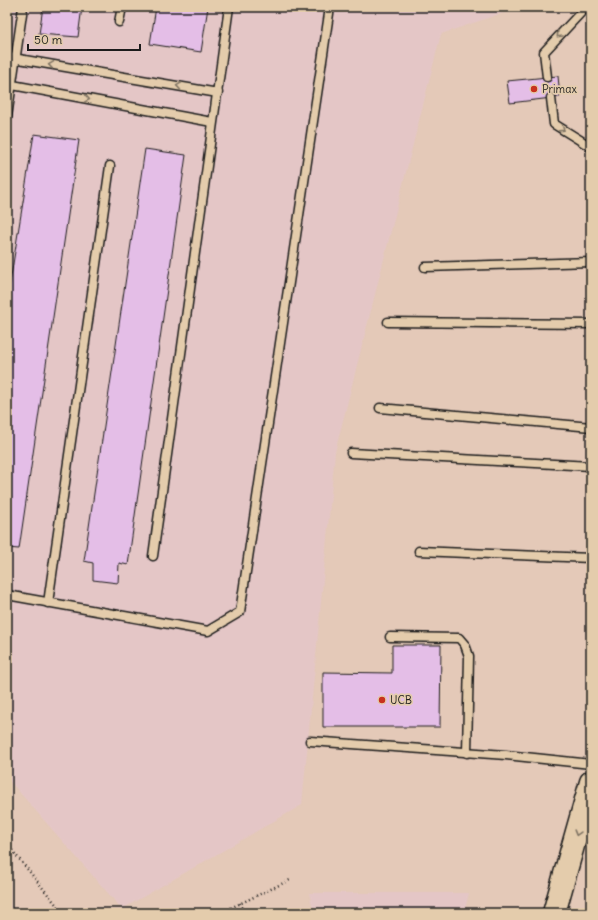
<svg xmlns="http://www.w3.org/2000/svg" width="598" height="920" viewBox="0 0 598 920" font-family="Delius,sans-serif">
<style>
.built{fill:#e4c6c6}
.building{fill:#e4bee7;stroke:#1c1c1c}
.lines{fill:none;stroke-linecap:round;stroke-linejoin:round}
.service-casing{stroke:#1c1c1c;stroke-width:11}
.trunk-casing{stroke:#1c1c1c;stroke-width:25}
.path{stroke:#1c1c1c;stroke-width:2.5;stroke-dasharray:1 3;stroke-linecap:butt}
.service{stroke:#e4ccac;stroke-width:8}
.trunk{stroke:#e4ccac;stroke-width:22}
.oneway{stroke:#807464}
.poi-dot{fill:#c8321e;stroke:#e4ccac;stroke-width:1.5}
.labels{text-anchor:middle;stroke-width:3.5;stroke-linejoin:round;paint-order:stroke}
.poi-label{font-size:11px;fill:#1c1c1c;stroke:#e4ccac;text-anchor:start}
</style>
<rect width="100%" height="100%" fill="#e4c9b8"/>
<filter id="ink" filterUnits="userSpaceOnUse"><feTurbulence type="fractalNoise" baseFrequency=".025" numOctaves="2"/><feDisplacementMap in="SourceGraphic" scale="8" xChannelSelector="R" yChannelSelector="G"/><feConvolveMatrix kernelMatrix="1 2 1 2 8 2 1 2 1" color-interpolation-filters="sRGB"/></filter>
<g filter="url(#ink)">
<g class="built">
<polygon points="7,7 516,7 517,8 441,34 335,452 302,805 122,909 7,778"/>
<polygon points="309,893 469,893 464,913 314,913"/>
</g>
<g class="building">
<polygon points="43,7 82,7 78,37 39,34"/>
<polygon points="156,7 208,7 201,52 150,44"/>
<polygon points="558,76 560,97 510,103 507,81"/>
<polygon points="34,134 79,140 19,549 7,548 7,301"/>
<polygon points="145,149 186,155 128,565 119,563 118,583 93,580 93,563 84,561"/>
<polygon points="392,645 441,645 440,727 323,727 323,672 392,673"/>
</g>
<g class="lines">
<defs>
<g id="service">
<polyline points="119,22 122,7"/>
<polyline points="7,57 218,93"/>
<polyline points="547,77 544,52 586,7"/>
<polyline points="7,84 212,122"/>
<polyline points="551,98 554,124 591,147"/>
<polyline points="7,117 23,7"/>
<polyline points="425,267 591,262"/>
<polyline points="388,322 591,324"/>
<polyline points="380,408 591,427"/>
<polyline points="351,453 591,466"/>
<polyline points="419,551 591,558"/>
<polyline points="153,556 229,7"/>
<polyline points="7,595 208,631 240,612 330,7"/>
<polyline points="48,603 110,166"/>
<polyline points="390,637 459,638 465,645 469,656 467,753"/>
<polyline points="310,741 506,755 591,764"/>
</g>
<polyline id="trunk" points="554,913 591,782"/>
</defs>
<use href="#service" class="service-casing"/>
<use href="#trunk" class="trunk-casing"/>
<g class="path">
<polyline points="7,844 63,913"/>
<polyline points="240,903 245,913"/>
<polyline points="220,913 292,879"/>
</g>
<use href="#service" class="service"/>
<use href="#trunk" class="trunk"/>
</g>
<defs><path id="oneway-chevron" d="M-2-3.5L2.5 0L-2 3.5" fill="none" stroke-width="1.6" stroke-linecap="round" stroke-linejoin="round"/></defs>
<g class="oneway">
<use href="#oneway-chevron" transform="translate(559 35) rotate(133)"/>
<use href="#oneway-chevron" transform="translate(51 65) rotate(-171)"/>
<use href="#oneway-chevron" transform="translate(179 86) rotate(-171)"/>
<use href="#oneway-chevron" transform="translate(87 99) rotate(10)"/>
<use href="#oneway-chevron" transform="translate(562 129) rotate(32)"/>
<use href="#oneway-chevron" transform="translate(577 833) rotate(106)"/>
</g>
</g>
<g class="poi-dot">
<circle cx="534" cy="89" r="4"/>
<circle cx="382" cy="700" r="4"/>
</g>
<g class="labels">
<g class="poi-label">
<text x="542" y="93">Primax</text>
<text x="390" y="704">UCB</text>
</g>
</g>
<rect width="598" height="920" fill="none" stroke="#e4ccac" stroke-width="24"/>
<rect x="12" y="12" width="574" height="896" fill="none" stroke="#1c1c1c" stroke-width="1.5" filter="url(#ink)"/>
<path d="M28 44v6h112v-6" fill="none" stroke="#1c1c1c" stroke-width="2"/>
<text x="34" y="44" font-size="12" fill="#1c1c1c" stroke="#e4ccac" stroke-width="3" paint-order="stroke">50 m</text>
</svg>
